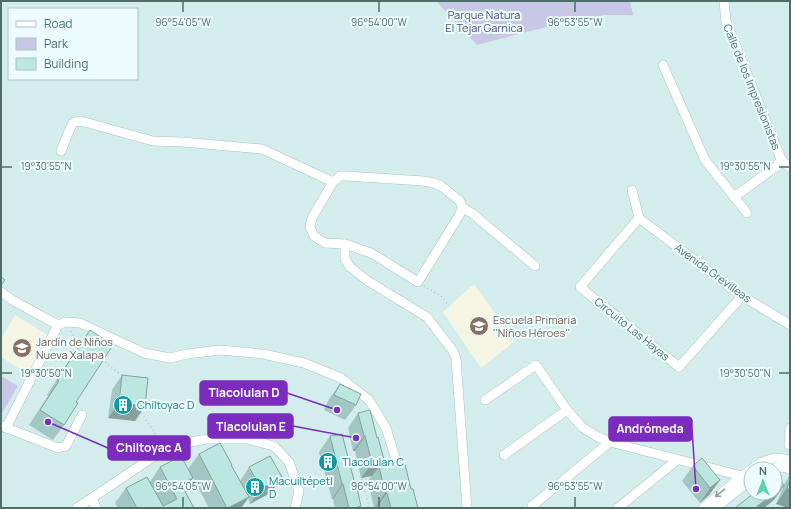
<svg xmlns="http://www.w3.org/2000/svg" width="791" height="509" viewBox="0 0 791 509" font-family="Manrope,sans-serif">
<style>
.residential{fill:#d3eded;fill-rule:evenodd}
.education{fill:#f4f6e3}
.green{fill:#c8c7e5}
.lines{fill:none;stroke-linecap:round;stroke-linejoin:round}
.minor-casing{stroke:#a9c4c1;stroke-width:10}
.path{stroke:#a5d0c9;stroke-width:1.5;stroke-dasharray:1 3;stroke-linecap:butt}
.minor{stroke:#fff;stroke-width:9}
.wall{fill:#a2c6c1}
.shaded-wall{fill:#84a19d}
.building{fill:#bce6e0;stroke:#84a19d}
.oneway{stroke:#8ca19e}
.ticks{fill:none;stroke:#4e6f69;stroke-width:1.5}
.labels{text-anchor:middle;stroke-width:4;stroke-linejoin:round;paint-order:stroke}
.park-label{font-size:11px;fill:#554e7f;stroke:#ecfcfd}
.street-label{font-size:11px;fill:#4e6f69;stroke:#ecfcfd}
.education-label{font-size:11px;fill:#785e54;stroke:#ecfcfd;text-anchor:start}
.culture-label{font-size:11px;fill:#0d838f;stroke:#ecfcfd;text-anchor:start}
.ticks-label{font-size:10px;text-anchor:middle;fill:#4e6f69;stroke:#ecfcfd;stroke-width:4;stroke-linejoin:round;paint-order:stroke}
.leader{fill:none;stroke:#7b2cbf;stroke-width:1.5}
.callout-dot{fill:#7b2cbf;stroke:#ecfcfd;stroke-width:1.5}
.callout{fill:#7b2cbf;stroke:#7b2cbf;stroke-width:1.5}
.callout-label{font-size:12px;text-anchor:middle;font-weight:bold;fill:#fff}
</style>
<rect width="100%" height="100%" fill="#e6f8f9"/>
<path class="residential" d="M1 1H790V508H1ZM9 9H137V79H9ZM751 469H775V493H751Z"/>
<g class="education">
<polygon points="474,284 515,341 481,368 443,312"/>
<polygon points="15,315 49,336 28,374 1,357 1,339"/>
</g>
<g class="green">
<polygon points="436,1 630,1 633,15 604,15 534,30 477,45"/>
<polygon points="1,376 18,386 1,415"/>
</g>
<g class="lines">
<defs>
<g id="minor">
<polyline points="724,1 726,21 781,159 790,168"/>
<polyline points="663,65 705,160 747,213"/>
<polyline points="61,151 72,124 75,122 81,121 153,141 182,142 262,149 333,182"/>
<polyline points="632,190 639,218"/>
<polyline points="734,197 777,166 781,159"/>
<polyline points="462,207 460,214 418,282 371,253 345,244 325,243 314,236 310,227 312,218 333,182 340,176 347,176 423,181 434,183 441,186 460,201 462,207 473,214 535,266"/>
<polyline points="639,218 580,287 679,367 742,296"/>
<polyline points="639,218 742,296 790,325"/>
<polyline points="345,244 345,259 350,267 368,281 427,317 453,351 456,359 467,508"/>
<polyline points="1,292 12,300 58,325 65,322 80,323 144,353 170,358 187,354 220,350 263,354 304,363 341,378 369,400 386,428 400,472"/>
<polyline points="485,400 536,365 567,410 582,427 598,437 610,442 742,476 748,483"/>
<polyline points="2,426 58,448 66,446 82,415"/>
<polyline points="6,428 58,325"/>
<polyline points="789,445 790,428"/>
<polyline points="504,455 567,410"/>
<path d="M769 469C776 467 783 466 790 469"/>
<polyline points="92,498 96,508"/>
<polyline points="532,506 610,442"/>
<polyline points="77,508 165,449 180,444 207,439 247,439 274,446 289,462 299,491 295,508"/>
<polyline points="618,508 677,460"/>
<polyline points="703,508 742,476 762,462 774,458 785,459 790,461"/>
<polyline points="715,508 751,480"/>
</g>
</defs>
<use href="#minor" class="minor-casing"/>
<g class="path">
<polyline points="424,286 442,297 449,306"/>
<polyline points="71,331 75,338 82,342"/>
<polyline points="103,359 108,365 123,376"/>
<polyline points="142,409 142,414 160,441"/>
<polyline points="352,409 357,418"/>
<polyline points="364,508 369,506 362,480 372,477"/>
</g>
<use href="#minor" class="minor"/>
</g>
<g class="wall">
<polygon points="90,330 76,402 64,425 53,440 29,425 48,396 47,395 79,345"/>
<polygon points="122,375 145,406 135,421 108,418 112,390"/>
<polygon points="340,384 356,405 345,420 324,410 329,399"/>
<polygon points="358,413 380,466 411,489 418,508 374,508 368,481 372,476 361,478 355,451 353,451 348,428"/>
<polygon points="330,436 355,484 361,506 360,508 335,508 333,499 332,499 319,452"/>
<polygon points="199,454 231,465 240,481 249,467 282,477 272,492 250,504 248,498 241,508 209,508 193,478 184,490 194,508 118,508 115,503 126,488 150,482 160,467 188,469"/>
<polygon points="693,466 720,480 709,495 700,503 682,481"/>
<polygon points="790,475 790,506 789,508 788,508 776,504 783,488 774,500"/>
</g>
<g class="shaded-wall">
<polygon points="119,403 145,406 135,421 108,418"/>
<polygon points="364,436 365,436 355,451 353,451"/>
<polygon points="384,460 372,476 361,478 372,463"/>
<polygon points="282,477 272,492 250,504 261,489"/>
<polygon points="193,478 182,493 181,484"/>
<polygon points="720,480 709,495 700,503 710,488"/>
<polygon points="342,484 343,484 333,499 332,499"/>
<polygon points="784,485 774,500 764,508 755,508"/>
<polygon points="787,488 790,490 790,506 789,508 776,504"/>
<polygon points="385,493 387,493 376,508 375,508"/>
<polygon points="249,497 241,508 228,508"/>
</g>
<g class="building">
<polygon points="1,277 5,280 1,285"/>
<polygon points="90,330 113,345 76,402 78,403 64,425 40,410 59,381 57,380"/>
<polygon points="122,375 148,378 145,406 119,403"/>
<polygon points="340,384 361,394 356,405 334,395"/>
<polygon points="370,410 377,438 378,437 384,460 372,463 365,436 364,436 358,413"/>
<polygon points="342,434 355,484 356,484 361,506 355,508 349,508 343,484 342,484 330,436"/>
<polygon points="220,443 232,465 231,465 249,497 228,508 227,508 199,454"/>
<polygon points="181,456 193,478 181,484 194,508 137,508 126,488 147,477 163,506 177,499 160,467"/>
<polygon points="270,456 282,477 261,489 249,467"/>
<polygon points="702,458 720,480 710,488 693,466"/>
<polygon points="404,460 411,489 413,489 418,508 391,508 387,493 385,493 379,466"/>
<polygon points="776,475 784,485 775,492 775,476"/>
<polygon points="790,481 790,490 787,488"/>
<polygon points="754,493 774,493 755,508 735,508"/>
</g>
<defs><path id="oneway-shaft" d="M-6 0H5M1.5-3L5.5 0L1.5 3" fill="none" stroke-width="1.6" stroke-linecap="round" stroke-linejoin="round"/></defs>
<use class="oneway" href="#oneway-shaft" transform="translate(720 493) rotate(140)"/>
<path class="ticks" d="M183 2V12M379 2V12M575 2V12M2 167H12M779 167H789M2 373H12M779 373H789M183 497V507M379 497V507M575 497V507"/>
<defs>
<symbol id="school-disc" viewBox="-11 -11 22 22"><circle r="9.5" fill="#8d6e63" stroke="#ecfcfd"/><path d="M0-5L7-2L0 1L-7-2ZM-4 1L0 2.5L4 1V4Q0 6-4 4Z" fill="#fff"/></symbol>
<symbol id="building-disc" viewBox="-11 -11 22 22"><circle r="9.5" fill="#0f9aa8" stroke="#ecfcfd"/><path d="M-4-6H4V6H1V3H-1V6H-4ZM-2.5-4.3h1.7v1.8h-1.7ZM.8-4.3h1.7v1.8H.8ZM-2.5-1h1.7V.8h-1.7ZM.8-1h1.7V.8H.8Z" fill="#fff"/></symbol>
</defs>
<g fill-rule="evenodd">
<use href="#school-disc" x="468" y="315" width="22" height="22"/>
<use href="#school-disc" x="11" y="337" width="22" height="22"/>
<use href="#building-disc" x="112" y="394" width="22" height="22"/>
<use href="#building-disc" x="317" y="451" width="22" height="22"/>
<use href="#building-disc" x="244" y="476" width="22" height="22"/>
</g>
<g class="labels">
<g class="park-label">
<text x="484" y="19">Parque Natura<tspan x="484" dy="13">El Tejar Garnica</tspan></text>
</g>
<g class="street-label">
<text transform="translate(752 87) rotate(68)" y="4">Calle de los Impresionistas</text>
<text transform="translate(713 273) rotate(36)" y="4">Avenida Grevilleas</text>
<text transform="translate(632 329) rotate(39)" y="4">Circuito Las Hayas</text>
</g>
<g class="education-label">
<text x="493" y="324">Escuela Primaria<tspan x="493" dy="13">''Niños Héroes''</tspan></text>
<text x="36" y="346">Jardín de Niños<tspan x="36" dy="13">Nueva Xalapa</tspan></text>
</g>
<g class="culture-label">
<text x="137" y="409">Chiltoyac D</text>
<text x="342" y="466">Tlacolulan C</text>
<text x="269" y="485">Macuiltépetl<tspan x="269" dy="13">D</tspan></text>
</g>
</g>
<g class="ticks-label">
<text x="183" y="26">96°54'05"W</text>
<text x="379" y="26">96°54'00"W</text>
<text x="575" y="26">96°53'55"W</text>
<text x="46" y="170">19°30'55"N</text>
<text x="745" y="170">19°30'55"N</text>
<text x="46" y="377">19°30'50"N</text>
<text x="745" y="377">19°30'50"N</text>
<text x="183" y="490">96°54'05"W</text>
<text x="379" y="490">96°54'00"W</text>
<text x="575" y="490">96°53'55"W</text>
</g>
<path class="leader" d="M337 410L287 393M356 438L293 426M696 489L692 429M48 422L108 448"/>
<g class="callout-dot">
<circle cx="337" cy="410" r="4"/>
<circle cx="356" cy="438" r="4"/>
<circle cx="696" cy="489" r="4"/>
<circle cx="48" cy="422" r="4"/>
</g>
<g class="callout">
<rect x="200" y="381" width="87" height="24" rx="4"/>
<rect x="208" y="414" width="85" height="24" rx="4"/>
<rect x="609" y="417" width="83" height="24" rx="4"/>
<rect x="108" y="436" width="82" height="24" rx="4"/>
</g>
<g class="callout-label">
<text x="244" y="397">Tlacolulan D</text>
<text x="251" y="431">Tlacolulan E</text>
<text x="650" y="433">Andrómeda</text>
<text x="149" y="452">Chiltoyac A</text>
</g>
<rect width="791" height="509" fill="none" stroke="#4e6f69" stroke-width="4"/>
<rect x="8" y="8" width="130" height="72" fill="#ecfcfd" stroke="#adc4c2"/>
<rect x="16" y="21" width="20" height="6" fill="#ffffff" stroke="#adc4c2"/>
<text x="44" y="28" font-size="12" fill="#4e6f69">Road</text>
<rect x="16" y="38" width="20" height="12" fill="#c8c7e5" stroke="#adc4c2"/>
<text x="44" y="48" font-size="12" fill="#4e6f69">Park</text>
<rect x="16" y="58" width="20" height="12" fill="#bce6e0" stroke="#adc4c2"/>
<text x="44" y="68" font-size="12" fill="#4e6f69">Building</text>
<g transform="translate(763 481)"><circle r="19" fill="#ecfcfd" stroke="#adc4c2"/>
<path d="M0-3L7 15L0 10L-7 15Z" fill="#5bd4ab"/>
<text y="-6" font-size="11" font-weight="bold" text-anchor="middle" fill="#4e6f69">N</text>
</g>
</svg>
